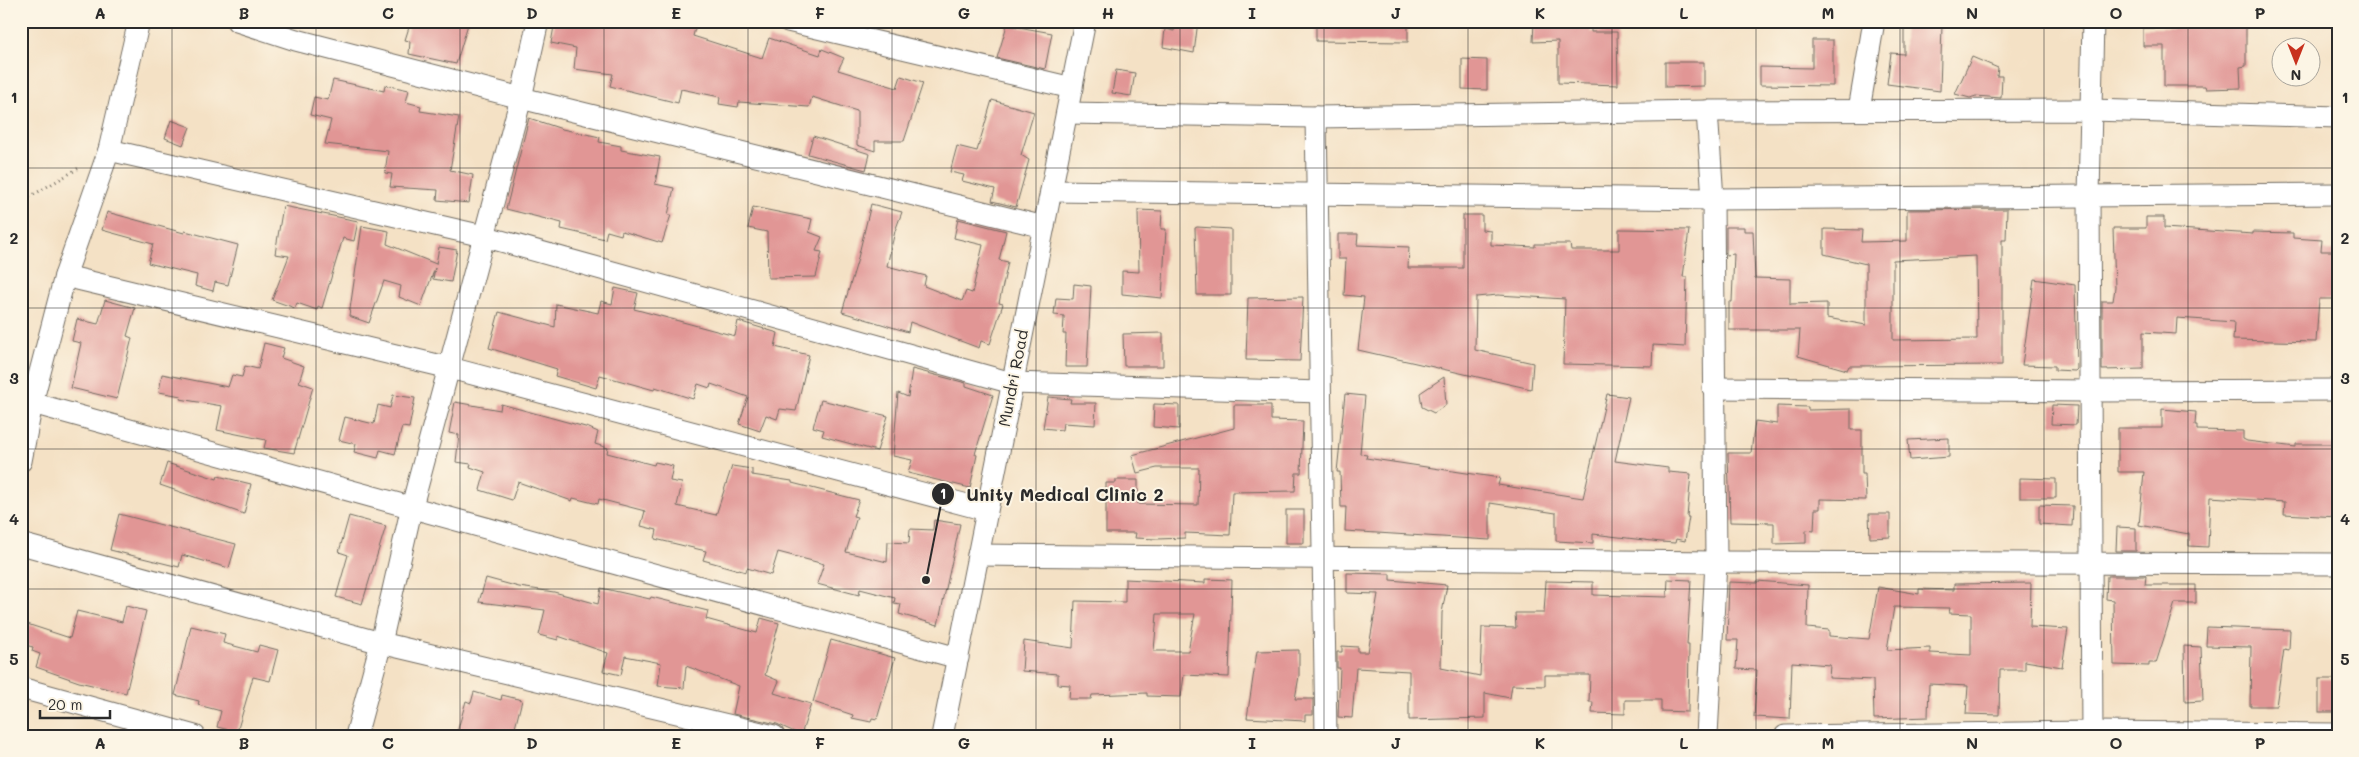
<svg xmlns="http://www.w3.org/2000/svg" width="2359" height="757" viewBox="0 0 2359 757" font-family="Mali,sans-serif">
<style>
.building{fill:#e19695;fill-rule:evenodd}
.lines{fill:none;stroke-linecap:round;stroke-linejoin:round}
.street-casing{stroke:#716b61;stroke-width:23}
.path{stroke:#716b61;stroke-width:3;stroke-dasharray:1 4;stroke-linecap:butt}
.street{stroke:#fff;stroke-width:21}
.grid{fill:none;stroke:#2b2b2b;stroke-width:1;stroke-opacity:0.55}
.labels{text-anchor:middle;stroke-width:4;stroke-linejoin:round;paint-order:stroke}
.street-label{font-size:16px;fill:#2b2b2b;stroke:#fcf5e5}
.leader{fill:none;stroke:#2b2b2b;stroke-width:2}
.callout-dot{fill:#2b2b2b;stroke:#fcf5e5;stroke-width:2}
.mark-label{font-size:15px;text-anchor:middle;font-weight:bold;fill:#fff}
.callout-label{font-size:18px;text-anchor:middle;font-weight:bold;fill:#2b2b2b;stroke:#fcf5e5;stroke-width:4;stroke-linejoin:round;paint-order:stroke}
.neatline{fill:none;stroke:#2b2b2b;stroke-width:2}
.grid-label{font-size:16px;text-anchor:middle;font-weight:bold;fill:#2b2b2b}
</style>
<rect width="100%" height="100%" fill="#fcf5e5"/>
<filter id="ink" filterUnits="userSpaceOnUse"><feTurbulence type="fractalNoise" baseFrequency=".02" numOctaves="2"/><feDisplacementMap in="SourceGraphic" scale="10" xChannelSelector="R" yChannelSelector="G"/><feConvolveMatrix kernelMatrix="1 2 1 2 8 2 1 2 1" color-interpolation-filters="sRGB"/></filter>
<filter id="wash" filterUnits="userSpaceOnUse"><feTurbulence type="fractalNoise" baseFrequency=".0096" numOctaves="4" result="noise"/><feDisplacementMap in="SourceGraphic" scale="20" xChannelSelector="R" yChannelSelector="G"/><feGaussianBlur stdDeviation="1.12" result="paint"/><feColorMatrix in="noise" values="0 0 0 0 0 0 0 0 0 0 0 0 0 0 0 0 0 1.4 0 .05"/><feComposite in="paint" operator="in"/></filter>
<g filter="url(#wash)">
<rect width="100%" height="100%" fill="#f4e1c5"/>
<g id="blocks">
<g class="building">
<polygon points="411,21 469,21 456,64 409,54 410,41 405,40"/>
<polygon points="555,21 587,25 587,21 697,21 693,36 762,58 769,38 820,55 822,49 844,58 838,70 897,88 901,76 923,83 904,141 875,141 875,151 857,145 857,111 812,97 809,107 739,102 738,107 719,104 720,97 681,89 678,103 610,86 613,74 574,69 576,48 551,43"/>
<polygon points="1177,21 1198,21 1194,53 1163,47 1165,29 1174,31"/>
<polygon points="1316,21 1408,22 1408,42 1316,41"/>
<polygon points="1534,21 1591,21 1591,32 1617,32 1618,85 1558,83 1558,41 1533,42"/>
<polygon points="1904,21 1930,21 1930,24 1942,24 1940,91 1887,84 1891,53 1904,54"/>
<polygon points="2200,23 2246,25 2246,66 2240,67 2241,88 2206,89 2205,86 2164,86 2164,46 2143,46 2143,28 2200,28"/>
<polygon points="1007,25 1052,33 1045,69 997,58"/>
<polygon points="1812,40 1833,40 1833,86 1760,85 1760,67 1812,68"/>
<polygon points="1972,57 1998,68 1997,76 2002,76 2001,98 1976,96 1970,98 1955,94"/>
<polygon points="1462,59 1487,60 1487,90 1462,89"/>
<polygon points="1665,62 1704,62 1704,86 1665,87"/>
<polygon points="1116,70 1135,73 1131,96 1112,93"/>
<polygon points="333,80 384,91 385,85 409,90 406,102 421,106 420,111 459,117 450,170 473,175 469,203 437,200 438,190 390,187 392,174 385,173 388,151 325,144 331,120 310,115 314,97 328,100"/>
<polygon points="992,100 1034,112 1021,155 1029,160 1016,207 992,201 995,189 962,181 964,175 950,172 957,146 977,151"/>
<polygon points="529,118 562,129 600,137 599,142 621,146 621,150 660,157 655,184 674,188 668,215 671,215 662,243 622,231 621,235 607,231 605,239 561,229 562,223 506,209"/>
<polygon points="171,120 190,127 183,145 165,138"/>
<polygon points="813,136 870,154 866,170 808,154"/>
<polygon points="871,204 902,212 895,231 887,266 926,276 924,286 962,301 966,291 972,293 983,245 954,238 958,219 1006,231 999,260 1008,262 999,303 1003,304 990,344 981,341 979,348 910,322 908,332 842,312 857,262"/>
<polygon points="283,206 358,221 354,241 343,238 322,308 318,306 317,310 297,303 295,308 272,300 289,256 275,254"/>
<polygon points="753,207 812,219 809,232 822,237 816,251 822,252 816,277 768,278 767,232 748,228"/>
<path d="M2007 209 2006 240H2002V365L1849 366 1847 370 1798 356 1800 330H1729V302H1732L1734 254 1726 255V227H1744V231H1753L1755 278 1790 279V304L1827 303V318L1866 325V264L1824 254V229L1862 230 1861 242 1907 241V210ZM1976 256 1977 339 1893 340V260Z"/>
<polygon points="1138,210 1162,211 1161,229 1166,229 1162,298 1122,294 1122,271 1139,272"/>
<polygon points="107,212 184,233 185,231 238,245 228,285 215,282 213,291 195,286 197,275 148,263 153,244 102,230"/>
<polygon points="1463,215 1482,215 1482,230 1491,231 1491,245 1535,247 1535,244 1570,244 1571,250 1619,250 1619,229 1689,230 1683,277 1687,277 1685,347 1653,345 1652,366 1563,364 1565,299 1498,295 1476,297 1475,350 1533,363 1531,389 1358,350 1364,297 1344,295 1346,259 1338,259 1338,234 1358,234 1357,245 1409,247 1408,268 1463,268"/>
<polygon points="2146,217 2164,217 2164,228 2253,234 2253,232 2293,233 2293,238 2322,240 2321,251 2338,251 2338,299 2319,299 2316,342 2233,340 2234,322 2177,318 2176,334 2143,332 2143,369 2102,370 2102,301 2113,301 2115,288 2113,228 2146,228"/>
<polygon points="362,226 389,231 387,244 436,264 439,247 457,250 451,282 433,279 435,268 421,306 399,297 401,286 384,281 369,323 349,316"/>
<polygon points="1197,227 1231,229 1231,295 1197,295 1195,228"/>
<polygon points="2034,279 2075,285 2077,369 2075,371 2055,370 2055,366 2022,365"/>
<polygon points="1074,284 1091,286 1087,367 1065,367 1066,334 1063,334 1064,319 1064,316 1054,315 1056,298 1073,299"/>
<polygon points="615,288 638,293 634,309 735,336 738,321 778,333 775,347 809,355 796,411 780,409 777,419 766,415 760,431 739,424 748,397 711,384 710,388 698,384 693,399 655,387 654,390 600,375 596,388 555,376 557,369 489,348 499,312 555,327 556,304 598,313 601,301 612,304"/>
<polygon points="1303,297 1300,361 1246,360 1248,298"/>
<polygon points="105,300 135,308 127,336 132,338 117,399 71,388 81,343 72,341 77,319 98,324"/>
<polygon points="1163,333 1163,366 1124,366 1123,334"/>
<polygon points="264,343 284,348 281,358 304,366 299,382 313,387 294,453 264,448 266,440 217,430 222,406 180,399 181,396 159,392 162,374 228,387 232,375 242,377 245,366 258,369"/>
<polygon points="912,369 966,383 966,386 993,395 975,454 977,455 970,488 908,473 912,460 893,456 898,393 908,397"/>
<polygon points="1444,377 1446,405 1434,413 1422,407 1420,393"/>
<polygon points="1345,394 1365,396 1360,454 1367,455 1366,458 1500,478 1498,485 1583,498 1607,394 1629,397 1615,461 1668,468 1668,472 1691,474 1687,517 1689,517 1685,541 1676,539 1675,543 1661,542 1593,534 1593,543 1556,541 1556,513 1490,503 1490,540 1345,531 1346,507 1341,507 1340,472 1337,472"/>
<polygon points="393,395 415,398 409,428 402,427 395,454 380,450 378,458 354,452 356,444 339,440 345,417 374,424 378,405 390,408"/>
<polygon points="1048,397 1071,399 1070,403 1096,403 1095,425 1063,423 1062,430 1043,428"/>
<polygon points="821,400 888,416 877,451 822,436 824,430 813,427"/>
<polygon points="455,402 500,410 501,404 589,428 598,432 595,444 608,448 607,453 654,465 655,462 673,466 670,481 682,483 677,506 716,515 732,466 752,469 752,475 792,481 792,483 859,500 853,516 857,517 846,552 887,562 888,542 909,543 910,529 933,530 934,520 960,524 938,625 899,614 901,604 894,603 895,598 860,589 859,595 817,584 824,564 778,552 771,575 747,568 746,572 703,560 706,551 655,539 657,530 641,526 645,511 599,499 598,504 573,498 572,501 518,482 512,500 480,490 485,472 470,467 471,464 456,462 459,435 449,433"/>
<polygon points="1154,404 1179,405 1179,429 1153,427"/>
<polygon points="1234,405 1271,405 1271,420 1303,421 1301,473 1296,473 1295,491 1232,492 1230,535 1185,533 1185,538 1157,539 1135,538 1136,533 1106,533 1106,483 1116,483 1116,480 1138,480 1138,504 1198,505 1199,468 1157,468 1137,473 1132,455 1234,428"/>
<polygon points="2052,405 2077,406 2076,425 2051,424"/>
<polygon points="1777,406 1808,407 1808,410 1851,409 1851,430 1862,430 1862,474 1865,474 1866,500 1820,499 1820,509 1815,509 1814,531 1806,530 1806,543 1774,544 1774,523 1730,522 1728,453 1751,453 1755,421 1777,424"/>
<polygon points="2162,409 2196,412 2195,425 2197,425 2197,430 2243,431 2243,439 2247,441 2296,447 2296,444 2338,444 2338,517 2284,514 2285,502 2210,497 2208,547 2189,546 2189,534 2139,525 2144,472 2118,472 2118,428 2162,428"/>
<polygon points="1949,438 1949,457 1910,460 1908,440"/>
<polygon points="167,463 217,479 218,476 251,484 244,514 160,485"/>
<polygon points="2020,478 2056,479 2056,498 2020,498"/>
<polygon points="2039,505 2073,506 2072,526 2039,524"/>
<rect x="1286" y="510" width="18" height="33"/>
<polygon points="119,514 236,544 229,568 182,555 179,567 110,550"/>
<polygon points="1869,514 1890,514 1890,537 1870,538"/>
<polygon points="349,516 386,526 362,604 336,597 348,555 339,552"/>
<polygon points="2117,527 2136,528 2136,551 2116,551"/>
<polygon points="1347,573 1390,574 1390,580 1447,585 1442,613 1441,668 1480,676 1482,627 1516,628 1515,613 1544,613 1546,581 1593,582 1593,595 1667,597 1668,579 1691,580 1687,645 1689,645 1688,712 1661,711 1661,700 1625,700 1625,714 1592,713 1593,702 1589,702 1590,675 1545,675 1545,686 1512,685 1510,698 1485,693 1485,718 1409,720 1409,671 1356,668 1352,718 1338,717 1340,668 1337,668 1337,652 1342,652 1342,646 1358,647 1358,652 1368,652 1378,594 1347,593"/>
<polygon points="2107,576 2146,576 2145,585 2196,585 2196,603 2175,603 2156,663 2149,663 2149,666 2114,665 2113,600 2106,599"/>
<polygon points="486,578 519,587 554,592 598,604 601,588 650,599 651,597 708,611 706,619 757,633 761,618 779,623 765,675 779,681 774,693 811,704 801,735 777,724 733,714 739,686 686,666 684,688 658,686 661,663 625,656 621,675 603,671 608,653 558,636 558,640 539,635 545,610 479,602"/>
<path d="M1125 579 1205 583V579L1232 580 1229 677 1184 675 1181 697 1147 696V693L1092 695 1091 699H1069L1070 685 1058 684V674L1022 671 1024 641 1073 648 1075 601 1125 602ZM1157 614H1195L1188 651H1154Z"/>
<path d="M1757 581 1808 585 1807 628 1829 630V636L1869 639 1878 587 1919 594V589L1954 590V584L2031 583 2030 627 2068 629 2062 667 2025 661V670H2000L1999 715 1966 714 1968 686 1929 684 1928 717 1874 719 1873 680 1829 678 1830 665 1792 662 1790 719 1754 717 1757 670 1736 669 1738 640H1727L1729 582 1757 583ZM1894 607 1950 608 1949 613 1971 614V655L1930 653V648L1887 650Z"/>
<polygon points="126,606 146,611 126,693 79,682 36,667 40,654 32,651 33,647 21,644 21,622 70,638 77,611 122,622"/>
<polygon points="191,626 225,634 223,643 257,652 259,645 278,650 270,681 253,677 237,732 217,727 221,711 198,705 199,701 175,695"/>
<polygon points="2207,627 2290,630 2289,650 2284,649 2276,706 2250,706 2251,647 2206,646"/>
<polygon points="831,640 895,658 877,719 872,718 871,722 852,718 853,715 813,702"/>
<polygon points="2184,646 2201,647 2203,701 2185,702"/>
<polygon points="1299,650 1299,676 1295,699 1313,699 1313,715 1305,715 1305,721 1247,718 1257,651"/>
<rect x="2319" y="679" width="18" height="33"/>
<polygon points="474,692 501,700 502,695 522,700 513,736 456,736 466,701 471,703"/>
</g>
</g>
</g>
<g filter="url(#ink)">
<use href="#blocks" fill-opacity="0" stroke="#716b61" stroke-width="1"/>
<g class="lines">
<defs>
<g id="street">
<polyline points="237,21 296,40 521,98 1044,227"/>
<polyline points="788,21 1072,88"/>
<polyline points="1859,110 1874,21"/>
<polyline points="1707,111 1713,199 1716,562 1707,736"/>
<polyline points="1067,113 1316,117 1707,111 2091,110 2338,117"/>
<polyline points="1316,117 1326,736"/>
<polyline points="109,150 483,236 1012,383 1320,392"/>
<polyline points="1051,191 1713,199 2338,194"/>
<polyline points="65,276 450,368 986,510"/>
<polyline points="1713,388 2090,391 2338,390"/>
<polyline points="32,403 958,658"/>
<polyline points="21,461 32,403 65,276 109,150 139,21"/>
<polyline points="21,544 381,643 774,736"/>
<polyline points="978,555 1716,562 2338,564"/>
<polyline points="21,688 195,736"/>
<polyline points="356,736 381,643 412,506 521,98 538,21"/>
<polyline points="942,736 1085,21"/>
<polyline points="1785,736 2092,732 2338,734"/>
<polyline points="2092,736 2089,195 2093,21"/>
</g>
</defs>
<use href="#street" class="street-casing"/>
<polyline class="path" points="21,202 79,168"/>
<use href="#street" class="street"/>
</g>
</g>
<path class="grid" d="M172 21V736M316 21V736M460 21V736M604 21V736M748 21V736M892 21V736M1036 21V736M1180 21V736M1324 21V736M1468 21V736M1612 21V736M1756 21V736M1900 21V736M2044 21V736M2188 21V736M21 168H2338M21 308H2338M21 449H2338M21 589H2338"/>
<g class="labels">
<g class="street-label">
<text transform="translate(1013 378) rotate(-79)" y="6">Mundri Road</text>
</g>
</g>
<path class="leader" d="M926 580L943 494"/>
<g class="callout-dot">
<circle cx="926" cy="580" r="5"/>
<circle cx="943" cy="494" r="12"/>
</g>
<g class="mark-label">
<text x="943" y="499">1</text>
</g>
<g class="callout-label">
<text x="1065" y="501">Unity Medical Clinic 2</text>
</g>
<rect width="2359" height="757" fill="none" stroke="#fcf5e5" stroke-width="55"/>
<g transform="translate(2296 62) rotate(180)"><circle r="24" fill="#fcf5e5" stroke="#a8a49b"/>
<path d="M0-4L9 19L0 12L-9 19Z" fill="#c8321e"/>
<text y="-8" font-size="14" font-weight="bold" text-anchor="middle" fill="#2b2b2b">N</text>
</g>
<path d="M40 710v8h70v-8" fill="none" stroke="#2b2b2b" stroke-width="2.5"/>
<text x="48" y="710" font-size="15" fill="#2b2b2b" stroke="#fcf5e5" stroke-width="4" paint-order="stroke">20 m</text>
<rect x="28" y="28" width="2304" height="702" class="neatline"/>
<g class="grid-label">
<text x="100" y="19">A</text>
<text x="244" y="19">B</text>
<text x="388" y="19">C</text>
<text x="532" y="19">D</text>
<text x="676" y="19">E</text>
<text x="820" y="19">F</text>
<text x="964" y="19">G</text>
<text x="1108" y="19">H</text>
<text x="1252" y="19">I</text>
<text x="1396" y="19">J</text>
<text x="1540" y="19">K</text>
<text x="1684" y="19">L</text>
<text x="1828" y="19">M</text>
<text x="1972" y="19">N</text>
<text x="2116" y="19">O</text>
<text x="2260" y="19">P</text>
<text x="14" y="103">1</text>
<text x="2345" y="103">1</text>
<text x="14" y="244">2</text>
<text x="2345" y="244">2</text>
<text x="14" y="384">3</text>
<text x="2345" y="384">3</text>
<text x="14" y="525">4</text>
<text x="2345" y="525">4</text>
<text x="14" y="665">5</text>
<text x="2345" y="665">5</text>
<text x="100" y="749">A</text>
<text x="244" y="749">B</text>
<text x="388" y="749">C</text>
<text x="532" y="749">D</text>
<text x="676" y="749">E</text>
<text x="820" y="749">F</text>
<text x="964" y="749">G</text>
<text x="1108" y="749">H</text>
<text x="1252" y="749">I</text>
<text x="1396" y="749">J</text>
<text x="1540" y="749">K</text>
<text x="1684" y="749">L</text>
<text x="1828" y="749">M</text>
<text x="1972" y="749">N</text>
<text x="2116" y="749">O</text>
<text x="2260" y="749">P</text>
</g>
</svg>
